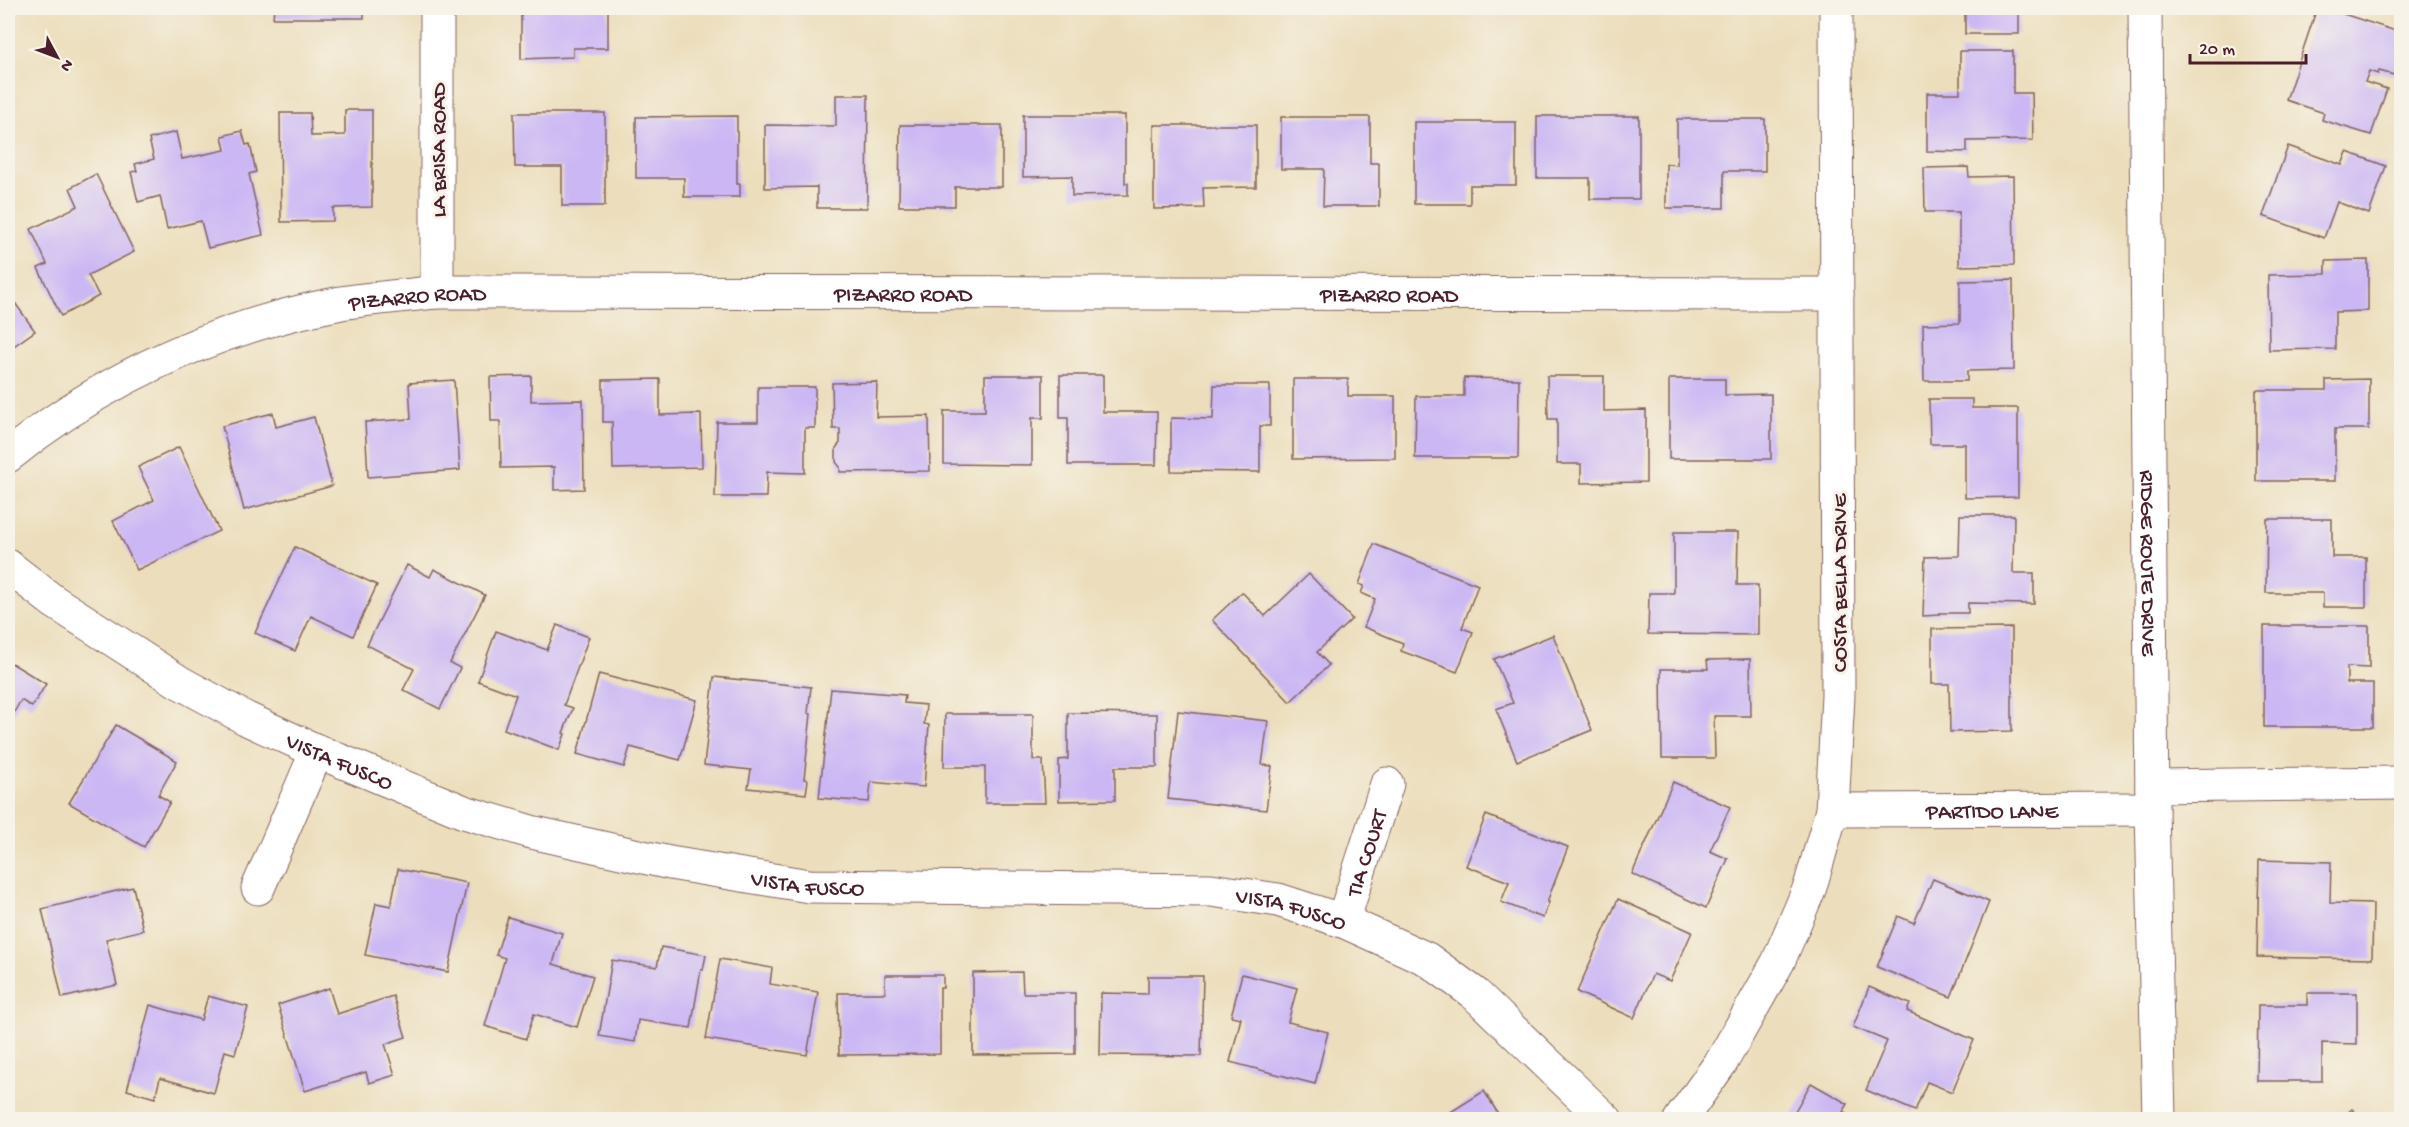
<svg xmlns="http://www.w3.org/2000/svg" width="2409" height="1127" viewBox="0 0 2409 1127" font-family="'Gochi Hand',sans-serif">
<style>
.building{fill:#cbb7f4}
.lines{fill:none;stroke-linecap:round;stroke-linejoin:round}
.minor-casing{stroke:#83625e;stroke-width:35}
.major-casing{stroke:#83625e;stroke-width:35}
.minor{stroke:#fff;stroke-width:33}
.major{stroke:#fff;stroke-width:33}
.labels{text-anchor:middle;stroke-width:6;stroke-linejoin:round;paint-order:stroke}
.street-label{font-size:22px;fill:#4a1f2b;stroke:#f7f3e8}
</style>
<rect width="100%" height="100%" fill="#f7f3e8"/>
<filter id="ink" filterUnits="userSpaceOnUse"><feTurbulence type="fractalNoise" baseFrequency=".0167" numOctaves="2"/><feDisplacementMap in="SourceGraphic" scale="12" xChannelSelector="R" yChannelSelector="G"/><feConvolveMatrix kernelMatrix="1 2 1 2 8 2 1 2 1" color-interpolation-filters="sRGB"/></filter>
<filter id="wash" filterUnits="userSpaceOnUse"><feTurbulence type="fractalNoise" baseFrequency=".008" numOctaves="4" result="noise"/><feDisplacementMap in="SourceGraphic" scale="24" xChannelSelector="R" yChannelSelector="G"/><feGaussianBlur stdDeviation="1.35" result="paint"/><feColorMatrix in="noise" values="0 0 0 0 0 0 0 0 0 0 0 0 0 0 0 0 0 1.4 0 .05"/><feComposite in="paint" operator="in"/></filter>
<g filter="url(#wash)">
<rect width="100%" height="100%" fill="#ecdebc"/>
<g id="blocks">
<g class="building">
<polygon points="274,8 364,8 364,18 273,18"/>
<polygon points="521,8 608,8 608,48 573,48 573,57 521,59"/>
<rect x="1965" y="8" width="54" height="26"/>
<polygon points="2317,8 2325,8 2402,33 2402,52 2394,75 2379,71 2378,74 2369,71 2365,82 2387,89 2371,135 2322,120 2324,113 2286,100"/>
<polygon points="1960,51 2013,51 2013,93 2032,93 2033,140 1967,141 1967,152 1927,151 1927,93 1960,93"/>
<polygon points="836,95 868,95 867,208 817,208 817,187 765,188 765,125 836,126"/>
<polygon points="345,110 372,110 372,207 333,208 333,221 281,222 280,113 310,113 311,136 345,135"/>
<polygon points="514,113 605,113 605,206 562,206 562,167 515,167"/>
<polygon points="1023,115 1125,115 1125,183 1128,183 1128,195 1072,196 1072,176 1023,177"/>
<polygon points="737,116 737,184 740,184 740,197 684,197 684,178 636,178 636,117"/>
<polygon points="1537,116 1639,116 1639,199 1590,199 1590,178 1537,178"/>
<polygon points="1281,117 1370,117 1370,163 1379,163 1379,206 1323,206 1324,169 1281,169"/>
<polygon points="1677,119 1765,119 1765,171 1724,171 1724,208 1666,208 1666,164 1677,165"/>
<polygon points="1414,122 1516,122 1516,185 1470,185 1470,204 1414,204"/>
<polygon points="900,125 1002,125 1002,187 955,187 955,206 899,206"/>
<polygon points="1154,125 1256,125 1256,187 1203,188 1204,208 1154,209"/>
<polygon points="242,131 246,145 250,144 256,172 249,174 263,235 208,248 201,221 167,229 160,196 138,202 131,172 137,171 135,164 154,159 149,139 176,132 182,159 225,150 222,136"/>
<polygon points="2288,146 2342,165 2347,152 2386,166 2369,214 2337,202 2324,238 2263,216"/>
<polygon points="1968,167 1969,177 2013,176 2014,265 1959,266 1959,212 1925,212 1924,168"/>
<polygon points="96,174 134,252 88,275 99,296 61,316 38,268 47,264 31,229 78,206 70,188"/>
<polygon points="2368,260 2368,311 2335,312 2335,349 2269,350 2268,275 2326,274 2326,261"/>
<polygon points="2013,280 2014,370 1967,371 1967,381 1924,381 1923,324 1960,323 1960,281"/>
<polygon points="8,293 35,331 8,350"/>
<polygon points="985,375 1043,375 1043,418 1032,418 1032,465 944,464 944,411 985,411"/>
<polygon points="1060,375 1103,375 1103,412 1157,412 1156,465 1068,465 1068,418 1060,418"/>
<polygon points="531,376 531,401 583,400 584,489 554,490 554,467 501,468 500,421 491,421 490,377"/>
<polygon points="1547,376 1604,376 1604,411 1646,410 1646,482 1581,483 1581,464 1557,464 1557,419 1548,419"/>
<polygon points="1464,378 1519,379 1518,458 1415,458 1416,396 1464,396"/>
<polygon points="660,379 660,415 701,414 702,467 613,469 612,422 603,422 603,380"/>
<polygon points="1293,379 1348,379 1348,396 1395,396 1395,458 1293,459"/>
<polygon points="1669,379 1725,379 1725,395 1771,394 1771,459 1669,459"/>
<polygon points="2369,379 2369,429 2335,429 2335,481 2256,481 2256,390 2326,390 2326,380"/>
<polygon points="454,380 460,470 368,477 365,422 411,419 409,383"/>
<polygon points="877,382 876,417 929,416 930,471 840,472 840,467 836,462 836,448 840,443 840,429 833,429 832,383"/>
<polygon points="1214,385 1270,385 1270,426 1260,426 1260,472 1171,471 1171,418 1213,419"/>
<polygon points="758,387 815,387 815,428 805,428 805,473 767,472 766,497 715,497 717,422 758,422"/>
<polygon points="1929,399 1972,399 1972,408 2018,408 2018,497 1965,498 1965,444 1930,444"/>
<polygon points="273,413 276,427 314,417 332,486 244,510 222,426"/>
<polygon points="179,447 219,531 137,570 113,521 154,500 138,467"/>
<polygon points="1960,515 2014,515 2013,573 2034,573 2034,604 1968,603 1968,613 1939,613 1939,615 1923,616 1925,557 1959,556"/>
<polygon points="2267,519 2332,519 2332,557 2366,557 2366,607 2323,607 2323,593 2266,593"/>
<polygon points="1674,532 1738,532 1737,585 1758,585 1758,635 1648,634 1649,593 1674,593"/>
<polygon points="1374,544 1478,585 1462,628 1473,632 1457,672 1401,651 1403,643 1364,627 1375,599 1361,593 1364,586 1359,584"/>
<polygon points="295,547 377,585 353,636 311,616 295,651 255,633"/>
<polygon points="407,565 430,577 434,569 485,595 450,663 460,668 440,709 403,690 414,669 367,645"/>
<polygon points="1309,574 1352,619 1317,652 1329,665 1290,702 1212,620 1242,592 1265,616"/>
<polygon points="557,625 589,637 564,705 573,708 563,733 565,734 559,750 504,729 516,695 478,681 496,631 547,650"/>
<polygon points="2264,626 2369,626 2369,668 2347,667 2347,683 2373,683 2373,727 2264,727"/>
<polygon points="2012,628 2012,731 1950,732 1949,684 1932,684 1932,629"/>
<polygon points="1553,635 1592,730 1517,761 1496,709 1513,703 1494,659"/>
<polygon points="1750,659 1751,716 1714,716 1715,758 1662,758 1661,669 1708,669 1707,660"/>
<polygon points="8,661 46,684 32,707 21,700 8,723"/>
<polygon points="599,674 697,700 680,760 630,747 624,767 577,754"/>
<polygon points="714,677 811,687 808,713 811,714 804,779 808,780 806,794 748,788 751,770 704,765"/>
<polygon points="831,689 905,695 904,703 926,705 924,724 929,725 924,787 871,782 869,802 819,798"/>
<polygon points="1178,711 1268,721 1262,765 1272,766 1266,810 1168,799"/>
<polygon points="1068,713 1157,714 1157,767 1115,767 1115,800 1059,801 1059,760 1068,759"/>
<polygon points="945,714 1033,714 1033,760 1043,760 1045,803 985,803 985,767 944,767"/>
<polygon points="116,725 177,761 158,795 170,802 144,847 69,803"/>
<polygon points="1673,782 1730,807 1710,851 1728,859 1706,908 1632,874"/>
<polygon points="1486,815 1568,847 1547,902 1549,902 1543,918 1501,902 1509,882 1466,866"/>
<polygon points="2259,860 2331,862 2330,903 2373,904 2372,959 2257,957"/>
<polygon points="398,869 467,883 448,972 365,955 376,903 391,906"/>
<polygon points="1933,879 1989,902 1951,997 1877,967 1898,916 1914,923"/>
<polygon points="133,887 143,930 106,939 117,985 62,998 42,909"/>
<polygon points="1618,899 1692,932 1670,981 1653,974 1634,1018 1577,992"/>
<polygon points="508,917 562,933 553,964 593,976 577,1027 534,1014 526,1039 485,1026 505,958 496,955"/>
<polygon points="661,947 706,955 703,970 701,969 691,1028 638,1020 635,1042 599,1036 612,960 657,967"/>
<polygon points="720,959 772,968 770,984 818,992 807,1055 706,1039"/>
<polygon points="1022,972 1023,993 1075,993 1075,1054 973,1055 973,973"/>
<polygon points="1242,974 1297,988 1288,1022 1328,1032 1315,1084 1230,1062 1241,1018 1231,1016"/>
<polygon points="885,975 943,975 943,988 940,988 940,1054 839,1055 838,993 885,993"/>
<polygon points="1148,976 1203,976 1201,1056 1100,1055 1101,993 1148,994"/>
<polygon points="1869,987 1910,1004 1907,1011 1974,1040 1952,1092 1927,1082 1915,1111 1866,1090 1887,1041 1853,1027"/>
<polygon points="329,988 337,1014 393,996 406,1037 385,1044 395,1075 369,1083 366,1072 305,1091 278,1005"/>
<polygon points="2307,993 2357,993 2357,1044 2322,1043 2322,1081 2257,1081 2258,1005 2307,1005"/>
<polygon points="208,996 248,1007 235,1054 225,1051 214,1093 160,1078 155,1098 127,1090 150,1005 201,1020"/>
<polygon points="1811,1083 1848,1104 1843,1112 1856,1120 1790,1120"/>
<polygon points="1484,1091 1502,1120 1438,1120"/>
<polygon points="2352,1109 2361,1120 2339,1120"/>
</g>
</g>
</g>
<g filter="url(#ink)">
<use href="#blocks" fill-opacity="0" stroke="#83625e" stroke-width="1.5"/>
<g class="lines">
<defs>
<g id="minor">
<polyline points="437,292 437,8"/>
<path id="s1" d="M8 456C106 376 217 327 341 303 372 298 405 296 437 292L1837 294"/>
<path id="s2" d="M8 566 53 601 179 682 247 719 317 751 464 812 531 832 670 863 809 886 1211 890 1278 900 1343 921 1427 959 1475 994 1606 1120"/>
<polyline points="2152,786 2402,783"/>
<path id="s3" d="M1832 810 2152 809"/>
<polyline points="258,888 317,751"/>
<path id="s4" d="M1343 921 1387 784"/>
<polyline points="1680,1120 1722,1061 1778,962 1810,887 1832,810 1838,695 1836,8"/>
</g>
<g id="major">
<path id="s5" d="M2145 8 2152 809 2159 1120"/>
</g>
</defs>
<use href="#minor" class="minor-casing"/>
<use href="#major" class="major-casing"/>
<use href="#minor" class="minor"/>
<use href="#major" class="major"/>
</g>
</g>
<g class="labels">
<g class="street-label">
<text transform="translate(437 150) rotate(-90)" y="8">LA BRISA ROAD</text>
<text dy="8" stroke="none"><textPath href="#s1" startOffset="933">PIZARRO ROAD</textPath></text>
<text dy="8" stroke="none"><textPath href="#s1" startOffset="1419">PIZARRO ROAD</textPath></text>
<text dy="8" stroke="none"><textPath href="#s1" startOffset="447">PIZARRO ROAD</textPath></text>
<text dy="8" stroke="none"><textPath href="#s5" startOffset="555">RIDGE ROUTE DRIVE</textPath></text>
<text transform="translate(1838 583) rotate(-90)" y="8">COSTA BELLA DRIVE</text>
<text dy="8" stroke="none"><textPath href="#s2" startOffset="386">VISTA FUSCO</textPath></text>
<text dy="8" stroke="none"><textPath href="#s3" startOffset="160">PARTIDO LANE</textPath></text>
<text dy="8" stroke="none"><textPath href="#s4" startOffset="72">TIA COURT</textPath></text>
<text dy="8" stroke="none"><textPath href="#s2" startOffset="872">VISTA FUSCO</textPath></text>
<text dy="8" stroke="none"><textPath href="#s2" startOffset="1358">VISTA FUSCO</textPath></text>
</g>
</g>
<rect width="2409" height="1127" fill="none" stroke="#f7f3e8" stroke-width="30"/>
<g transform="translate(57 57) rotate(131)" stroke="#f7f3e8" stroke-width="4.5" paint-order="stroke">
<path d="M0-4.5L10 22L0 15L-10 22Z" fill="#4a1f2b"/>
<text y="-9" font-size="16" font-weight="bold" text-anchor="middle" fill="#4a1f2b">N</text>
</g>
<path d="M2190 54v9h116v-9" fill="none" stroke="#4a1f2b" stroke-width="3"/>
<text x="2199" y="54" font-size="18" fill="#4a1f2b" stroke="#f7f3e8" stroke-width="4.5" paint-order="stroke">20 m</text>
</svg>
